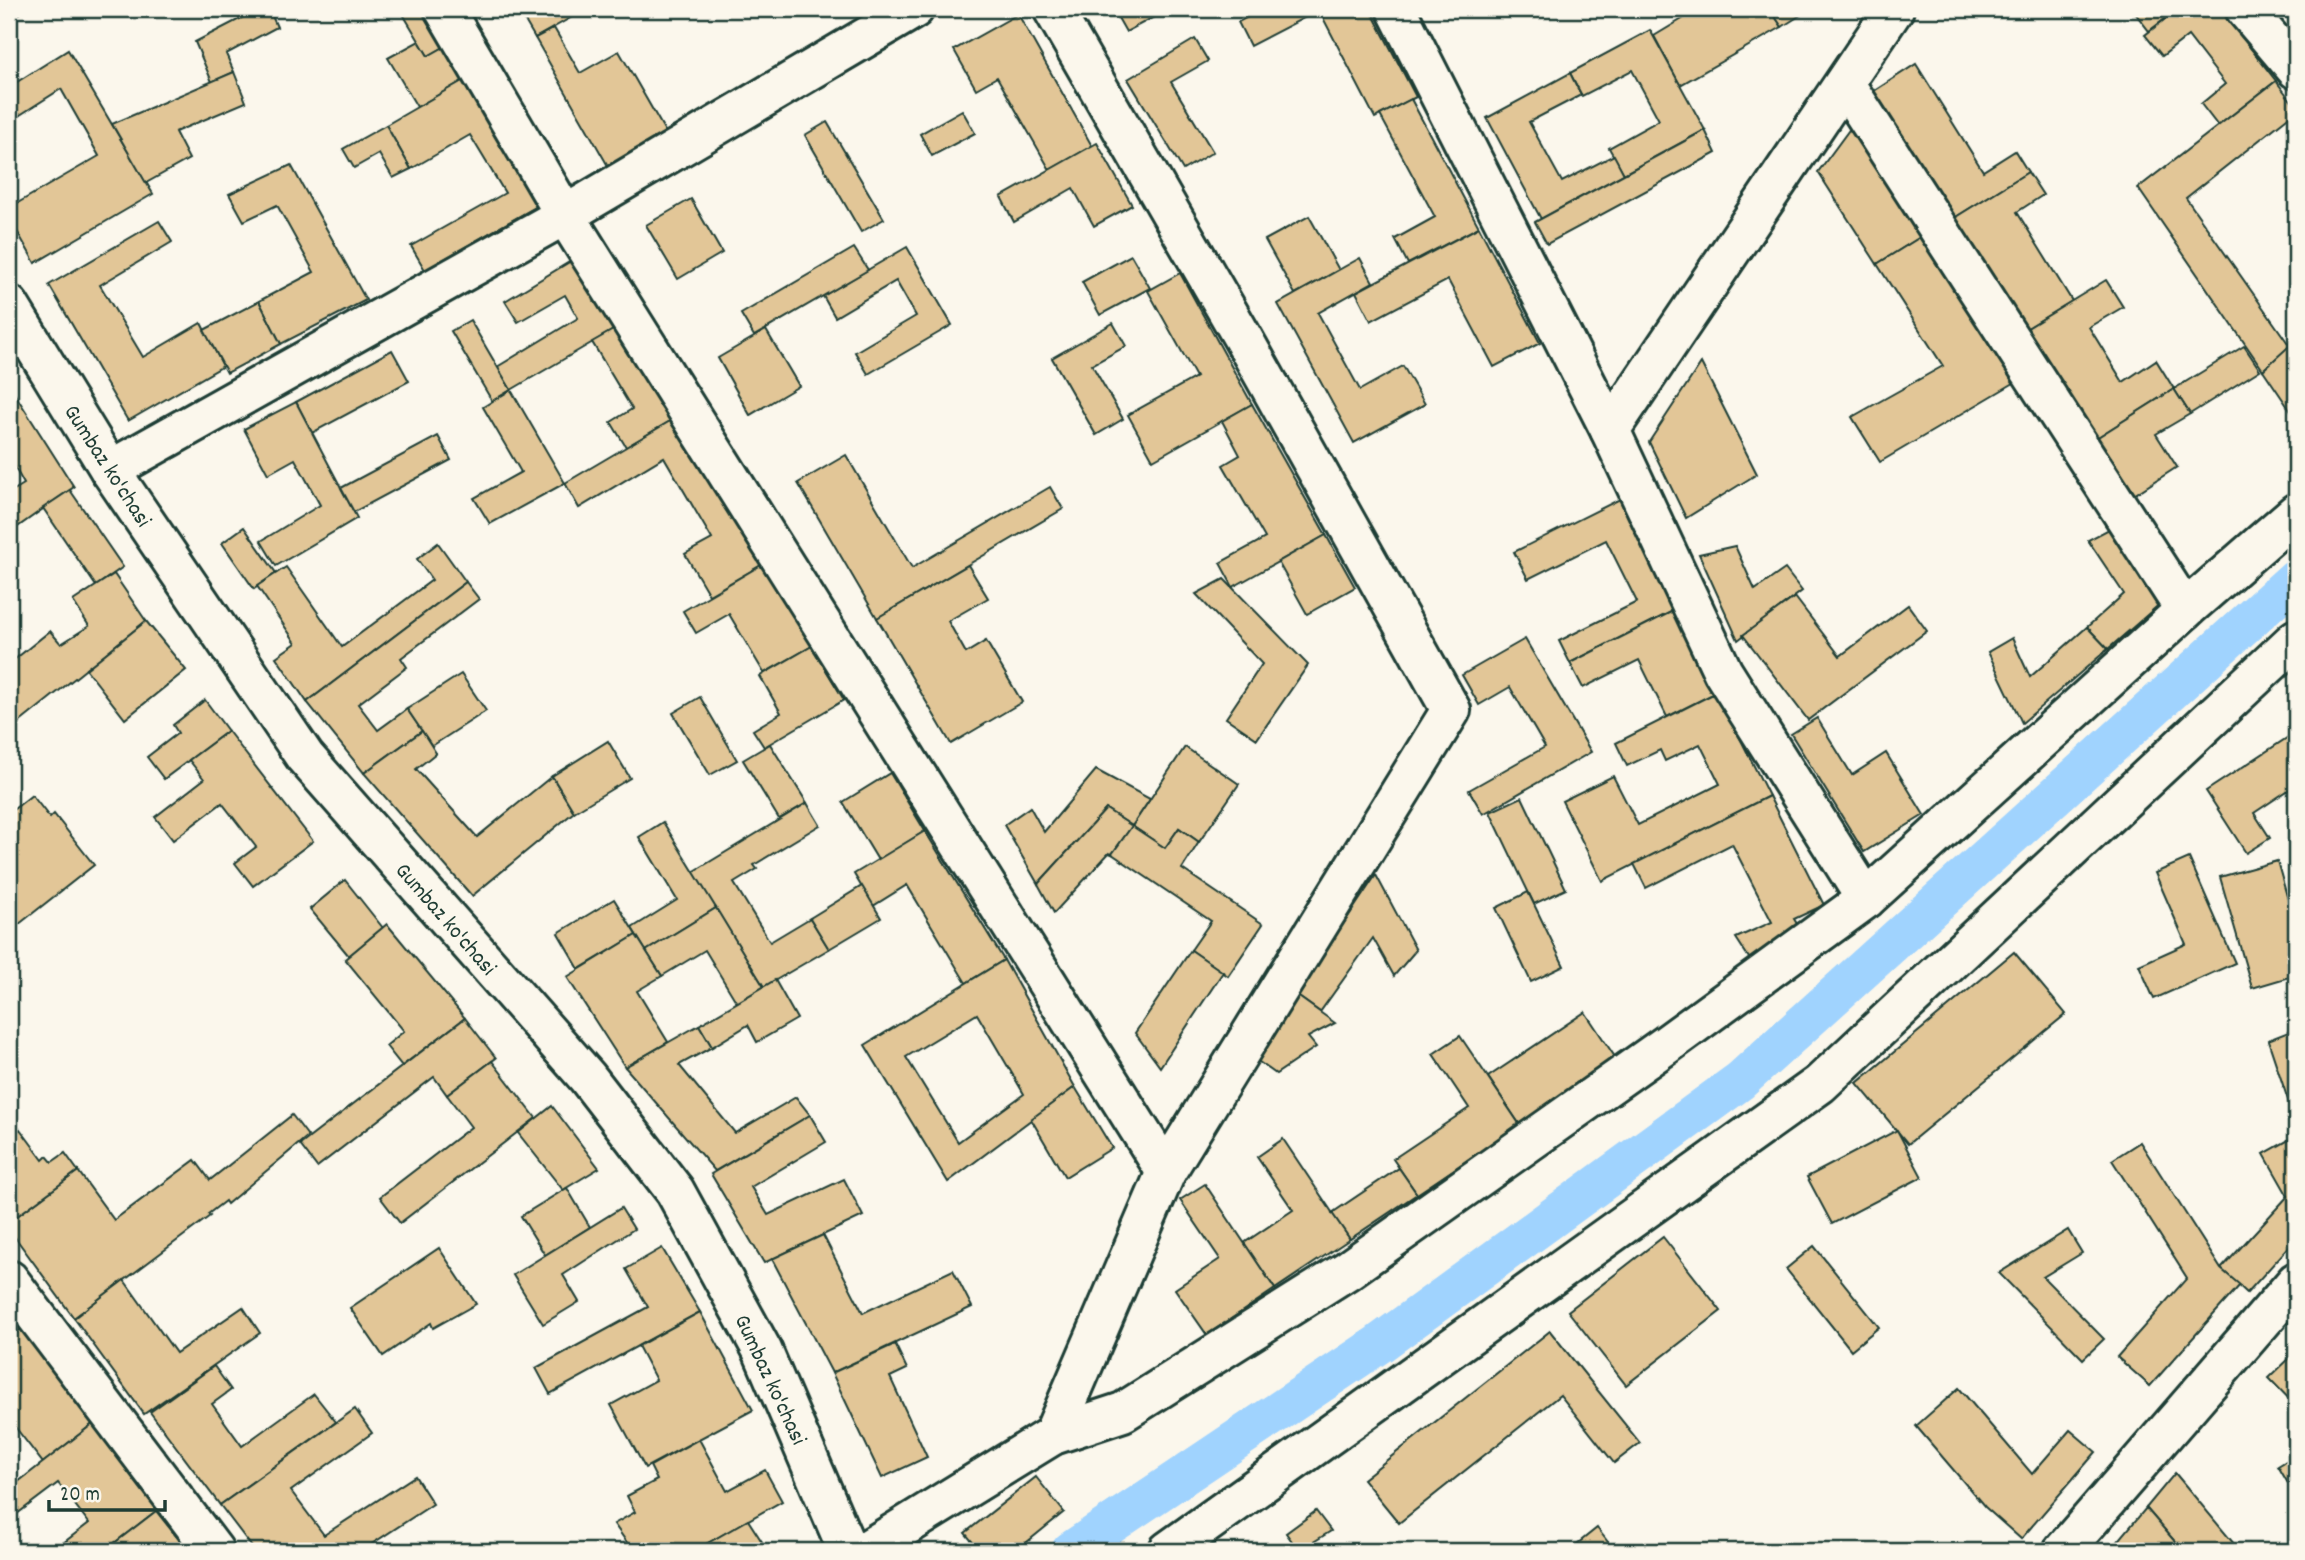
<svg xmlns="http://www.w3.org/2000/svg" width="2305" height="1560" viewBox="0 0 2305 1560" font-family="Dekko,sans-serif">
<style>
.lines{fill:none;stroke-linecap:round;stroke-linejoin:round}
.canal{stroke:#a0d3fe;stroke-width:40}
.building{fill:#e2c697;stroke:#1f3d34;stroke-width:2;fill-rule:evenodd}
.street-casing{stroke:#1f3d34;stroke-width:44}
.secondary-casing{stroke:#1f3d34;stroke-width:44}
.street{stroke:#fbf7ec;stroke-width:38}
.secondary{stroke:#fbf7ec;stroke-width:38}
.labels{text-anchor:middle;stroke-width:5;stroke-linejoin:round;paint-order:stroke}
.street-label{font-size:23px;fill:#1f3d34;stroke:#fbf7ec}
</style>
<rect width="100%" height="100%" fill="#fbf7ec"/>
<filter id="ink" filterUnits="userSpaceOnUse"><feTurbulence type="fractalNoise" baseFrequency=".0143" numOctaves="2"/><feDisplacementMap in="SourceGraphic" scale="14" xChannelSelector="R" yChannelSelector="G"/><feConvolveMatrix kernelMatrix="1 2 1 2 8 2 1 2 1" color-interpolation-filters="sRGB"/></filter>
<g filter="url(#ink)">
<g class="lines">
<polyline class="canal" points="1071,1551 1379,1344 1740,1081 2296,578"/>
</g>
<g class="building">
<polygon points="9,9 25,9 25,10 9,20"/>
<polygon points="259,9 269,9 277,27 226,54 234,72 212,82 195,42"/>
<polygon points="400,9 437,9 451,43 428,56"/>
<polygon points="518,9 586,9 535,38"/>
<polygon points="1113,9 1169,9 1126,32"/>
<polygon points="1263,9 1370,9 1416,97 1375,118 1319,10 1250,46 1238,22"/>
<polygon points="1699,9 1770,9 1782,27 1680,85 1654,36"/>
<polygon points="1770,9 1810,9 1782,27"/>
<polygon points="2132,9 2178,9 2149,31"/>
<polygon points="2178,9 2220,9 2276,81 2218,126 2201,104 2225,84 2188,36 2162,56 2145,35"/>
<polygon points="1018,14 1092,146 1050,170 997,77 976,89 954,50"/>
<polygon points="554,28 580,73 619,51 666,133 608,166 535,38"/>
<polygon points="1650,30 1705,130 1624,174 1609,148 1659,120 1632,70 1582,96 1570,73"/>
<polygon points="1195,39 1208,61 1171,82 1213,152 1183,170 1128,79"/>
<polygon points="419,41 428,56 451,43 471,76 417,107 388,58"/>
<polygon points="68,50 153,194 35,263 9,217 9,208 99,156 61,89 9,122 9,87"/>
<polygon points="1916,64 1983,171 2015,151 2028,172 1951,220 1871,93"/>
<polygon points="234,72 246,102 175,132 189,159 146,183 112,124"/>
<polygon points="1570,73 1581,95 1529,122 1562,182 1614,155 1624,174 1541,219 1487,118"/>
<polygon points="471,76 546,201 425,270 411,246 505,193 470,135 411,169 386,125"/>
<polygon points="2276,81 2296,107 2296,111 2186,198 2290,346 2263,370 2138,188"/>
<polygon points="1411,99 1479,227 1408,264 1395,239 1435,217 1380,115"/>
<polygon points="962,110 975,133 932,156 920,134"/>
<polygon points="827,122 884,219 861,232 805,135"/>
<polygon points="1854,123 1925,234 1877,264 1818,172"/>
<polygon points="386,125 411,169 393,178 379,154 354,168 343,149"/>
<polygon points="1705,130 1716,153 1547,244 1535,222"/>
<polygon points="1097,143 1132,205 1094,226 1073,188 1014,222 1001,197"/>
<polygon points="291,165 366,300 281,344 259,301 314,272 277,205 244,221 229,194"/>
<polygon points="2028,172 2043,195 2017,212 2072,301 2021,332 1951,220"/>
<polygon points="691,199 722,253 678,279 646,225"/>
<polygon points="1309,216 1339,270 1295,294 1265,240"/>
<polygon points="159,221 172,242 100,285 143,357 201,323 223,366 128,421 49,285"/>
<polygon points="1479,227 1540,343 1494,367 1448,280 1371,321 1356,292"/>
<polygon points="1925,234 2019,380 1880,462 1852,417 1943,366 1877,264"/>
<polygon points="907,247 952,325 868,374 855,352 916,316 896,281 835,317 823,296"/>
<polygon points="854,248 868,270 754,336 741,314"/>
<polygon points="581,255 622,325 511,390 497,367 578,318 565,295 518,322 505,301"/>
<polygon points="1131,255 1150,288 1100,315 1082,282"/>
<polygon points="1360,258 1373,282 1318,313 1360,390 1403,366 1425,404 1354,443 1278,304"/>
<polygon points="1180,273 1252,404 1153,460 1128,415 1196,377 1148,291"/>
<polygon points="2106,280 2123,307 2089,327 2123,382 2156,360 2174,389 2090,442 2021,332"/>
<polygon points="259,301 281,344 227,373 204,330"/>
<polygon points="470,320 511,390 492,401 451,331"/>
<polygon points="1113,323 1126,346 1092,365 1123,419 1096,435 1052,358"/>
<polygon points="622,325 677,417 626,447 611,422 632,409 592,342"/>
<polygon points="766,330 799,386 750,415 718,358"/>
<polygon points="2296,340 2296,419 2263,370"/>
<polygon points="2244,346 2260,370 2190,414 2174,389"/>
<polygon points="392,350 409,381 312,433 296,402"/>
<polygon points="1701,363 1757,474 1686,518 1649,442"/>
<polygon points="11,388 74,487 9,533 9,493 24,484 9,457 9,389"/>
<polygon points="2174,389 2190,414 2156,434 2177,467 2126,500 2090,442"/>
<polygon points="511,390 565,483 490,524 474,498 521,472 483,407"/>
<polygon points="296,402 357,518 276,566 261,541 320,505 295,459 268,474 244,429"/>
<polygon points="1252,404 1326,535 1233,587 1220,563 1265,538 1223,465 1240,455 1222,421"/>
<polygon points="677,417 763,564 709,595 685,554 712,539 664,457 579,508 565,483"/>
<polygon points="438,436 451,460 354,512 341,488"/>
<polygon points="846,455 912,568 1050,487 1063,509 877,618 798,483"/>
<polygon points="70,490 123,567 96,586 43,508"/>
<polygon points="1620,499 1675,610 1570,663 1559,641 1637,602 1606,540 1528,579 1514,552"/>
<polygon points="244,527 276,573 254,589 222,543"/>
<polygon points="2111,528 2162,602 2108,649 2087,627 2124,594 2088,540"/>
<polygon points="1326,535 1355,587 1307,614 1278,562"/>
<polygon points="438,543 466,582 307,702 276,657 296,643 257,586 286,567 342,647 432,580 417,559"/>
<polygon points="1735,546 1755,590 1785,569 1802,591 1738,640 1699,554"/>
<polygon points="763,564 812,646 764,673 729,614 696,633 683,611"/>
<polygon points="968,565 988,598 948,621 966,653 986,641 1022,702 951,744 877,618"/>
<polygon points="114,574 146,621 9,731 9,664 50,631 61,644 89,626 73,601"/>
<polygon points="1224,579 1308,665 1257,739 1226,718 1262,664 1196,594"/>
<polygon points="466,582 479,599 401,658 407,667 358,704 378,730 407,709 422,731 364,773 307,702"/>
<polygon points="1795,597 1840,656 1908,605 1927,631 1808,720 1743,635"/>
<polygon points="1675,610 1717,692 1667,717 1639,660 1583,688 1570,663"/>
<polygon points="146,621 186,670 125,719 86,669"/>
<polygon points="2087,627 2108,649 2022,723 1988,652 2012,638 2030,677"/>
<polygon points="1525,639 1591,752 1483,814 1469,790 1545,747 1510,687 1479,705 1462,675"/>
<polygon points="812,646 844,700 764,747 753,730 781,713 760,676"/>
<polygon points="461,674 486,711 432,746 407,709"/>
<polygon points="1717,692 1769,796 1602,881 1562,801 1613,776 1638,825 1720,784 1700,744 1665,761 1660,750 1627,766 1616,743"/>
<polygon points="700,697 737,760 710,775 673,713"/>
<polygon points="205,700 228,731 164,779 147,757 178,733 173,725"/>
<polygon points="1817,718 1852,775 1886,753 1924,815 1864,852 1791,734"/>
<polygon points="228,731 313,841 253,886 235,863 256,847 222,803 173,840 155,817 204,779 189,760"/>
<polygon points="422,731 436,753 416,769 477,837 552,776 574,812 472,896 364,773"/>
<polygon points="2293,734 2296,740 2296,785 2254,813 2270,838 2246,853 2206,791"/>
<polygon points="608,741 630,778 574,812 552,776"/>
<polygon points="770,744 807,803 779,819 743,760"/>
<polygon points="1185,747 1239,784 1199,842 1179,828 1165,848 1132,826"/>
<polygon points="1096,770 1150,799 1132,826 1106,809 1038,884 1004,825 1030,807 1044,832"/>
<polygon points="890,773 925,831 878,860 843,802"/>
<polygon points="32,795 50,818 54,814 94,865 9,932 9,813"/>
<polygon points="1769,796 1824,905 1794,919 1802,932 1753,964 1736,938 1772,922 1732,844 1646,888 1634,864"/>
<polygon points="1522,797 1566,889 1534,904 1490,812"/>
<polygon points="807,803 820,825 754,865 757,869 734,883 770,942 810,918 829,949 764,987 693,872"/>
<polygon points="1106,809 1132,826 1112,854 1109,853 1054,913 1038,884"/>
<polygon points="663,822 716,908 646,951 632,928 677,900 639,837"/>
<polygon points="1132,826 1165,848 1179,828 1199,842 1182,869 1263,924 1228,976 1191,950 1211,921 1112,854"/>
<polygon points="925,831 1004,960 966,983 907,885 873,906 854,874"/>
<polygon points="2189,858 2235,963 2154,999 2139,965 2186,944 2155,873"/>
<polygon points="2277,861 2296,928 2296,975 2252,988 2220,877"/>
<polygon points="1376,875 1416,950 1394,976 1373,938 1320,1012 1296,995"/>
<polygon points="345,880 383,928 349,956 310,909"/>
<polygon points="862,886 881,918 829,949 810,918"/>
<polygon points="1528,892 1564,966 1531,982 1496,908"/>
<polygon points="614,899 636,935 579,969 558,933"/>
<polygon points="716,908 764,987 737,1003 705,950 662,976 646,951"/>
<polygon points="387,924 465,1018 402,1066 386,1046 404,1031 345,959"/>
<polygon points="636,935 662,976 637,991 668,1042 625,1067 567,977"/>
<polygon points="1191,950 1223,972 1160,1067 1135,1033"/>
<polygon points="2014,952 2066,1014 1908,1144 1857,1083"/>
<path d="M1004 960 1075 1087 948 1182 865 1045ZM977 1014 1024 1094 958 1142 906 1057Z"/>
<polygon points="775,980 797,1019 757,1042 748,1025 712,1047 699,1025"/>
<polygon points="1296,995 1335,1023 1308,1037 1316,1047 1276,1074 1252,1057"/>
<polygon points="1585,1012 1617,1060 1520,1125 1488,1077"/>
<polygon points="465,1018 496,1058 447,1095 434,1077 317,1167 300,1145"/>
<polygon points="699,1025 712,1047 679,1065 735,1133 796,1097 810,1115 715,1171 625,1067"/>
<polygon points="2291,1031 2296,1046 2296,1124 2268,1040"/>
<polygon points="1460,1036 1520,1125 1417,1194 1393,1159 1469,1108 1433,1054"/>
<polygon points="492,1061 536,1118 400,1223 380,1197 471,1127 447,1095"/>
<polygon points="1075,1087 1112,1148 1065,1177 1031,1119"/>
<polygon points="552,1106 599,1168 563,1190 518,1133"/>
<polygon points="292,1115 308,1136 227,1204 225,1201 208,1214 210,1216 74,1318 9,1229 9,1222 78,1171 114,1220 195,1160 210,1180"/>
<polygon points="810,1115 826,1142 751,1187 768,1215 844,1179 863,1216 764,1263 711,1174"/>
<polygon points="20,1129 43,1160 47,1156 52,1162 65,1153 78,1171 9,1222 9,1134 11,1137"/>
<polygon points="1897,1130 1922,1177 1832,1224 1807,1177"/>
<polygon points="2296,1136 2296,1239 2247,1293 2221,1269 2288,1196 2264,1154"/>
<polygon points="1283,1139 1350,1239 1275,1289 1244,1243 1293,1210 1257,1157"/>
<polygon points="2140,1142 2221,1269 2240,1285 2150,1386 2117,1357 2187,1278 2112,1160"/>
<polygon points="1399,1168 1417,1194 1350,1239 1332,1213"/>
<polygon points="1205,1184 1275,1289 1207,1335 1175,1289 1220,1259 1180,1200"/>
<polygon points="567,1188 590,1227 545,1255 521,1216"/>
<polygon points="621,1208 634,1229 563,1275 579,1302 543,1324 513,1275"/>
<polygon points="2068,1230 2082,1253 2043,1277 2104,1339 2083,1359 1999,1273"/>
<polygon points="823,1235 863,1313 953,1270 972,1307 832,1373 772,1259"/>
<polygon points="1663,1237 1721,1311 1626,1385 1568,1311"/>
<polygon points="1814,1246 1879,1327 1851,1350 1786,1269"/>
<polygon points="439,1248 476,1304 433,1328 431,1323 383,1356 350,1308"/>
<polygon points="662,1248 700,1312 550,1394 536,1368 648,1307 626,1269"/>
<polygon points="124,1280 176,1353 243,1307 260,1333 144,1414 74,1318"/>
<polygon points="700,1312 753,1410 645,1468 611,1405 656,1380 638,1346"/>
<polygon points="9,1313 21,1329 9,1339"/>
<polygon points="21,1329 94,1423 43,1463 9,1419 9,1339"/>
<polygon points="1550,1331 1640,1443 1614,1463 1560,1395 1399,1523 1363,1479"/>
<polygon points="895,1344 907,1369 890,1377 927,1457 882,1478 832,1373"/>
<polygon points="2293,1355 2296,1359 2296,1406 2269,1378"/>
<polygon points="214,1366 231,1390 212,1404 242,1446 314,1394 336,1422 220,1505 150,1412"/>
<polygon points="1959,1388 2032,1474 2070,1430 2096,1452 2021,1539 1985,1507 1916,1426"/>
<polygon points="355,1409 372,1433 291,1491 324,1535 415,1476 433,1504 361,1551 255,1551 220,1505"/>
<polygon points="94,1423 160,1508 104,1551 61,1551 58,1547 89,1523 58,1483 13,1517 9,1510 9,1489"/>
<polygon points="699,1439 727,1491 765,1470 782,1501 694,1551 633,1551 614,1524 635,1512 627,1496 657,1480 650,1466"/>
<polygon points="2296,1455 2296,1497 2278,1466"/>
<polygon points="2175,1473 2240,1551 2183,1551 2146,1508"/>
<polygon points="1036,1477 1064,1512 1016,1551 980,1551 965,1533"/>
<polygon points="2146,1508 2183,1551 2110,1551"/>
<polygon points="156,1511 188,1551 104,1551"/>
<polygon points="1316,1511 1331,1531 1299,1551 1286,1533"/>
<polygon points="748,1520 768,1551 694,1551"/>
<polygon points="1597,1528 1615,1551 1574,1551 1572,1548"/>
<polygon points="1269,1544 1274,1551 1259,1551"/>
</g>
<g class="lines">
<defs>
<g id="street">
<polyline points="444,9 565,215 1166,1172"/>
<polyline points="1396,9 1610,430"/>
<polyline points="2245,9 2296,69"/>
<polyline points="1845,84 2185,610"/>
<polyline points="110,470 565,215 914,9"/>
<polyline points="1866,899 1723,672 1610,430 1894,9"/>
<polyline points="9,1280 214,1551"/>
<polyline points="1053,1435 1166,1172 1451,710 1244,340 1053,9"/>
<polyline points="865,1551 1053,1435 1123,1412 1348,1270 1666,1045 1866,899 2185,610 2296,513"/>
<polyline points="1168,1551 1820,1084 2296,639"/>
<polyline points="2063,1551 2296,1282"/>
</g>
<polyline id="secondary" points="9,305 110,470 305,757 587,1077 675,1191 762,1350 848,1551"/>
</defs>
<use href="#street" class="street-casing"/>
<use href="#secondary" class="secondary-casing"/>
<use href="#street" class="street"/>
<use href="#secondary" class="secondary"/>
</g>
</g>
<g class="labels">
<g class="street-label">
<text transform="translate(109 465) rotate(57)" y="8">Gumbaz ko'chasi</text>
<text transform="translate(447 918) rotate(49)" y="8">Gumbaz ko'chasi</text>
<text transform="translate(772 1379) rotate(65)" y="8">Gumbaz ko'chasi</text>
</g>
</g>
<rect width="2305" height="1560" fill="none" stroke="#fbf7ec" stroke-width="35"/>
<rect x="18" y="18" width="2270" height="1525" fill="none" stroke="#1f3d34" stroke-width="2.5" filter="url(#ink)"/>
<path d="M49 1500v10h116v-10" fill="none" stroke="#1f3d34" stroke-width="3.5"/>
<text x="60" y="1500" font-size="21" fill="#1f3d34" stroke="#fbf7ec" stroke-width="5" paint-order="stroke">20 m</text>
</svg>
